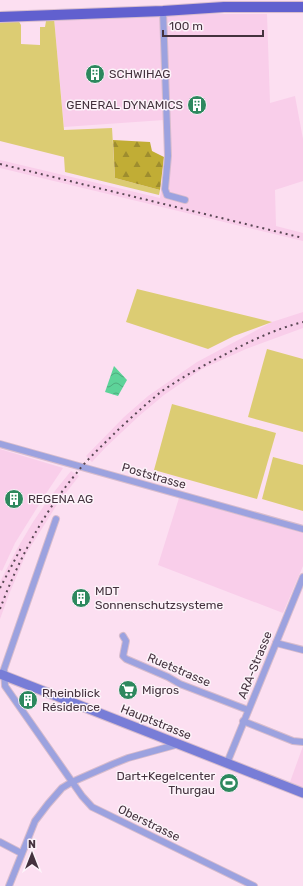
<svg xmlns="http://www.w3.org/2000/svg" width="303" height="886" viewBox="0 0 303 886" font-family="Rubik,sans-serif">
<style>
.built{fill:#f9ceea}
.green{fill:#dccc73}
.forest{fill:url(#forest-firs)}
.water{fill:url(#water-waves)}
.lines{fill:none;stroke-linecap:round;stroke-linejoin:round}
.street-casing{stroke:#d7bccd;stroke-width:8}
.secondary-casing{stroke:#d7bccd;stroke-width:11}
.primary-casing{stroke:#d7bccd;stroke-width:12}
.street{stroke:#9ca2df;stroke-width:6}
.secondary{stroke:#787dd7;stroke-width:9}
.primary{stroke:#6160cf;stroke-width:10}
.rail{stroke:#594653;stroke-width:2;stroke-dasharray:2 4;stroke-linecap:butt}
.labels{text-anchor:middle;stroke-width:3;stroke-linejoin:round;paint-order:stroke}
.poi-label{font-size:12px;fill:#44323e;stroke:#fcf3f9;text-anchor:start}
.street-label{font-size:12px;fill:#44323e;stroke:#fcf3f9}
</style>
<defs>
<pattern id="forest-firs" width="22" height="20" patternUnits="userSpaceOnUse"><rect width="22" height="20" fill="#c1ad35"/><path d="M5 1l3.5 6h-7zM16 11l3.5 6h-7z" fill="#9e8d2e"/></pattern>
<pattern id="water-waves" width="16" height="10" patternUnits="userSpaceOnUse"><rect width="16" height="10" fill="#5dd399"/><path d="M0 5q4-4 8 0t8 0" fill="none" stroke="#4eac7e"/></pattern>
</defs>
<rect width="100%" height="100%" fill="#fcdff1"/>
<g class="built">
<polygon points="169,14 267,14 270,103 295,96 303,139 303,181 275,190 276,226 303,233 303,241 0,168 0,160 160,198 166,158 164,120 64,127 54,18"/>
<polygon points="303,312 303,328 246,349 202,369 164,395 139,416 106,447 92,462 86,456 124,417 148,396 197,362 272,322"/>
<polygon points="0,449 63,468 45,495 15,543 2,571 0,570"/>
<polygon points="71,471 79,476 58,503 26,554 10,592 0,619 0,582 3,576 17,549 33,522 50,497"/>
<polygon points="179,498 303,533 303,566 283,613 158,565"/>
<polygon points="303,746 303,787 290,782"/>
</g>
<g class="green">
<polygon points="54,18 64,130 112,128 115,178 160,190 159,195 65,172 64,157 0,141 0,20 18,20 21,25 21,44 40,45 40,27 45,27 46,21 50,19"/>
<polygon points="137,289 272,322 234,336 208,349 126,322"/>
<polygon points="267,349 303,359 303,432 248,417"/>
<polygon points="172,404 276,433 257,499 154,470"/>
<polygon points="273,457 303,465 303,511 262,499"/>
</g>
<polygon class="forest" points="113,140 150,142 152,151 164,157 160,190 115,178"/>
<polygon class="water" points="114,366 127,380 118,396 105,392"/>
<g class="lines">
<defs>
<g id="street">
<polyline points="163,11 168,156 165,189 167,195 185,200"/>
<polyline points="0,444 303,529"/>
<polyline points="56,519 4,669 5,686 82,796 92,807 254,886"/>
<polyline points="123,636 126,641 123,656 126,659 168,677 180,684 248,710"/>
<polyline points="276,643 303,650"/>
<polyline points="243,721 293,741 303,742"/>
<polyline points="227,763 303,577"/>
<polyline points="0,842 21,853"/>
<polyline points="9,886 35,821 48,804 62,788 72,782 113,764 128,758 179,744"/>
</g>
<polyline id="secondary" points="0,674 303,793"/>
<polyline id="primary" points="0,17 163,11 224,7 303,7"/>
</defs>
<use href="#street" class="street-casing"/>
<use href="#secondary" class="secondary-casing"/>
<use href="#primary" class="primary-casing"/>
<use href="#street" class="street"/>
<use href="#secondary" class="secondary"/>
<use href="#primary" class="primary"/>
<g class="rail">
<polyline points="0,164 303,238"/>
<polyline points="0,588 21,548"/>
<path d="M0 609C18 561 42 515 75 475 88 458 104 444 119 429 133 416 147 403 162 391 181 378 202 366 222 356 248 342 275 329 303 322"/>
</g>
</g>
<defs>
<symbol id="building-disc" viewBox="-11 -11 22 22"><circle r="9.5" fill="#2d885e" stroke="#fcf3f9"/><path d="M-4-6H4V6H1V3H-1V6H-4ZM-2.5-4.3h1.7v1.8h-1.7ZM.8-4.3h1.7v1.8H.8ZM-2.5-1h1.7V.8h-1.7ZM.8-1h1.7V.8H.8Z" fill="#fff"/></symbol>
<symbol id="supermarket-disc" viewBox="-11 -11 22 22"><circle r="9.5" fill="#2d885e" stroke="#fcf3f9"/><path d="M-6-5.5h2.5l.6 2H6L4.5 2H-2.5L-4.4-4H-6ZM-1.5 3.2a1.3 1.3 0 1 0 .1 0ZM3 3.2a1.3 1.3 0 1 0 .1 0Z" fill="#fff"/></symbol>
<symbol id="stadium-disc" viewBox="-11 -11 22 22"><circle r="9.5" fill="#2d885e" stroke="#fcf3f9"/><path d="M0-5a6.5 5 0 1 0 0 10a6.5 5 0 1 0 0-10ZM-3.5-1.8h7v3.6h-7Z" fill="#fff"/></symbol>
</defs>
<g fill-rule="evenodd">
<use href="#building-disc" x="84" y="63" width="22" height="22"/>
<use href="#building-disc" x="186" y="94" width="22" height="22"/>
<use href="#building-disc" x="3" y="488" width="22" height="22"/>
<use href="#building-disc" x="70" y="587" width="22" height="22"/>
<use href="#supermarket-disc" x="117" y="679" width="22" height="22"/>
<use href="#building-disc" x="17" y="689" width="22" height="22"/>
<use href="#stadium-disc" x="218" y="772" width="22" height="22"/>
</g>
<g class="labels">
<g class="poi-label">
<text x="109" y="78">SCHWIHAG</text>
<text x="183" y="109" text-anchor="end">GENERAL DYNAMICS</text>
<text x="28" y="503">REGENA AG</text>
<text x="95" y="595">MDT<tspan x="95" dy="14">Sonnenschutzsysteme</tspan></text>
<text x="142" y="694">Migros</text>
<text x="42" y="697">Rheinblick<tspan x="42" dy="14">Résidence</tspan></text>
<text x="215" y="780" text-anchor="end">Dart+Kegelcenter<tspan x="215" dy="14">Thurgau</tspan></text>
</g>
<g class="street-label">
<text transform="translate(154 476) rotate(16)" y="4">Poststrasse</text>
<text transform="translate(255 665) rotate(-68)" y="4">ARA-Strasse</text>
<text transform="translate(179 670) rotate(23)" y="4">Ruetstrasse</text>
<text transform="translate(156 722) rotate(22)" y="4">Hauptstrasse</text>
<text transform="translate(149 823) rotate(26)" y="4">Oberstrasse</text>
</g>
</g>
<g transform="translate(32 854)" stroke="#fcf3f9" stroke-width="3" paint-order="stroke">
<path d="M0-3L7 15L0 10L-7 15Z" fill="#44323e"/>
<text y="-6" font-size="11" font-weight="bold" text-anchor="middle" fill="#44323e">N</text>
</g>
<path d="M163 30v6h100v-6" fill="none" stroke="#44323e" stroke-width="2"/>
<text x="169" y="30" font-size="12" fill="#44323e" stroke="#fcf3f9" stroke-width="3" paint-order="stroke">100 m</text>
</svg>
